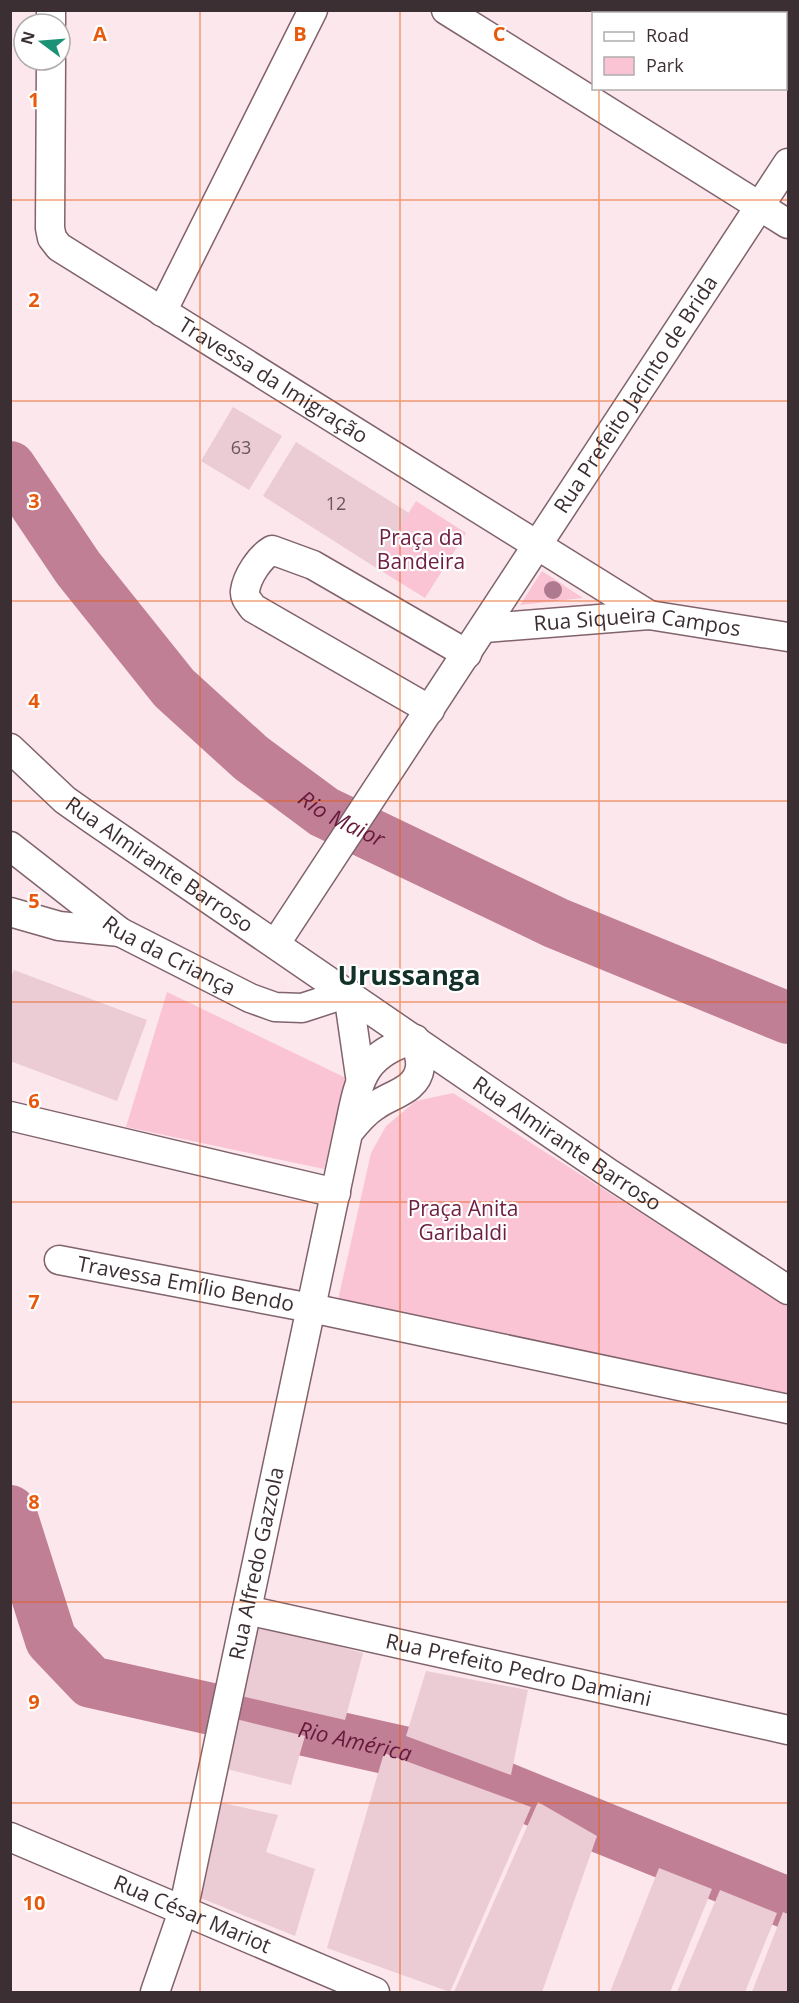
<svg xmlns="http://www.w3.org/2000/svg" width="799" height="2003" viewBox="0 0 799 2003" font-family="'Open Sans',sans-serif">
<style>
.green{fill:#fac4d5}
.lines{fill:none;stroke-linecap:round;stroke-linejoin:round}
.river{stroke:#c07f95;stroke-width:52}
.building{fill:#ebcbd4}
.minor-casing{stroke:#80636c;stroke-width:31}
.minor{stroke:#fff;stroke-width:28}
.tree{fill:#ae7a8f}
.grid{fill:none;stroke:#e8590c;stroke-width:1.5;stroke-opacity:0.55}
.labels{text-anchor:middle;stroke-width:4.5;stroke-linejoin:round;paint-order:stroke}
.number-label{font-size:18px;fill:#68565b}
.street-label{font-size:21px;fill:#3c2f33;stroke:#fff}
.park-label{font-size:21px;fill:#6f2042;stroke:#fff}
.water-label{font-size:22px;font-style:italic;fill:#67193c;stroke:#fff}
.district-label{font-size:27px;font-weight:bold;fill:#133129;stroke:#fff}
.grid-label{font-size:20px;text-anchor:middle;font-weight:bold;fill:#e8590c;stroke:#fff;stroke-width:4.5;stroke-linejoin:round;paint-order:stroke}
</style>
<rect width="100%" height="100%" fill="#fce7ed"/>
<g class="green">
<polygon points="416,501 466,533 425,598 375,567"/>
<polygon points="542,571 583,598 520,605"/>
<polygon points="167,992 346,1078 324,1169 126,1127"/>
<polygon points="453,1093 788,1307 788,1395 338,1300 371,1153 386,1126 416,1101"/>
</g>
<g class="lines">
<g class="river">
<path id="s1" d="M10 467 78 568 174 688 251 758 324 812 556 923 788 1018"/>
<path id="s2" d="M10 1511 51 1640 91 1682 430 1758 788 1903"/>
</g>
</g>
<g class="building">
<polygon points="233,407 282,436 249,490 201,461"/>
<polygon points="296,442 409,513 375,567 263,496"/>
<polygon points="14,970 147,1020 117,1101 10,1061 10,980"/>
<polygon points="256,1624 363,1653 345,1720 237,1695"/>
<polygon points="426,1671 528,1690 511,1775 406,1736"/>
<polygon points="232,1718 305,1736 291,1785 219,1767"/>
<polygon points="384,1753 531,1807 450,1992 327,1948"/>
<polygon points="218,1802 278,1815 266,1852 315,1869 295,1936 198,1897"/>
<polygon points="538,1802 597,1836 542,1992 454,1992"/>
<polygon points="659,1868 712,1889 670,1992 610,1992"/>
<polygon points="720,1890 777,1913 745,1992 677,1992"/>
<polygon points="783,1912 788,1914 788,1992 752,1992"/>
</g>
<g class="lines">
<defs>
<g id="minor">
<polyline points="446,10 788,224"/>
<polyline points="51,24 51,10"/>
<path id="s3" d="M51 60 50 228 52 238 59 247 649 615"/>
<polyline points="162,312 313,10"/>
<path id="s4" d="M485 628 649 615 788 637"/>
<path d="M430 710 253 608C250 603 244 598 245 591 247 576 260 557 272 550L313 565 467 654"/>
<path id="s5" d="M10 748 65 800 92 819 610 1174 788 1290"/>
<path id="s6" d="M10 846 120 932 250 998 275 1007 302 1008 348 993"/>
<polyline points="10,912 59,926 120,932"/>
<path id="s7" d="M276 943 788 163"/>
<polyline points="348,993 360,1076"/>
<polyline points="10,1116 336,1193"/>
<path id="s8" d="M59 1260 311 1308 788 1409"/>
<path id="s9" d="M247 1610 788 1730"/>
<path id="s10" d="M10 1837 375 1992"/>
<path id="s11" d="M155 1992 183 1911 348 1133C359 1083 359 1055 415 1039 417 1047 421 1059 420 1067 417 1091 391 1094 375 1106 364 1113 356 1123 348 1133"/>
</g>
</defs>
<use href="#minor" class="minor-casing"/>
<use href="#minor" class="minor"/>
</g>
<circle class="tree" cx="553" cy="590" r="9"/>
<path class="grid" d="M200 10V1992M400 10V1992M599 10V14M599 88V1992M10 200H788M10 401H788M10 601H788M10 801H788M10 1002H788M10 1202H788M10 1402H788M10 1602H788M10 1803H788"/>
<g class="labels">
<g class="number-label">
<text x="241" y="454">63</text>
<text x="336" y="510">12</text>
</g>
<g class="street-label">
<text dy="7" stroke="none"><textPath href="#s3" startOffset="442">Travessa da Imigração</textPath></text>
<text dy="7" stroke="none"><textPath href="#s7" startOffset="656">Rua Prefeito Jacinto de Brida</textPath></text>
<text dy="7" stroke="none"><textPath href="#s4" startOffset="153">Rua Siqueira Campos</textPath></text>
<text dy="7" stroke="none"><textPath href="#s5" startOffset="190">Rua Almirante Barroso</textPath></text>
<text dy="7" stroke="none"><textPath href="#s6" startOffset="194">Rua da Criança</textPath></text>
<text dy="7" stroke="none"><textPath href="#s5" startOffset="684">Rua Almirante Barroso</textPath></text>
<text dy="7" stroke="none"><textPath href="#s8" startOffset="129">Travessa Emílio Bendo</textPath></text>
<text dy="7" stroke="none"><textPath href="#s11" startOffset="441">Rua Alfredo Gazzola</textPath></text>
<text dy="7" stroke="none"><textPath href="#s9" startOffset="278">Rua Prefeito Pedro Damiani</textPath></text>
<text dy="7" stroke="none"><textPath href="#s10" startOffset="198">Rua César Mariot</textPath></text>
</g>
<g class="park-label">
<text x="421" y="545">Praça da<tspan x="421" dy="24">Bandeira</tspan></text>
<text x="463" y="1216">Praça Anita<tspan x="463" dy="24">Garibaldi</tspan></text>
</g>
<g class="water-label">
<text dy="8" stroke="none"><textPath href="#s1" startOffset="489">Rio Maior</textPath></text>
<text dy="8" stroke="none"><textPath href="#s2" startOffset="464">Rio América</textPath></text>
</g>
<g class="district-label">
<text x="409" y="985">Urussanga</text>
</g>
</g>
<g class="grid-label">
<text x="100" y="41">A</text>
<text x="300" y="41">B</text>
<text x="499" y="41">C</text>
<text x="34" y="107">1</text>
<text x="34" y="307">2</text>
<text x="34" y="508">3</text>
<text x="34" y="708">4</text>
<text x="34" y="908">5</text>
<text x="34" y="1108">6</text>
<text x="34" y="1309">7</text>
<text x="34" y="1509">8</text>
<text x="34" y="1709">9</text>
<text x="34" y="1910">10</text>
</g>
<rect width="799" height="2003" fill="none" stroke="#3c2f33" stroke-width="24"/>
<rect x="592" y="12" width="195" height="78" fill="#ffffff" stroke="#b1acad" stroke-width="1.5"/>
<rect x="604" y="32" width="30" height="9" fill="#ffffff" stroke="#b1acad" stroke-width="1.5"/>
<text x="646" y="42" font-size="18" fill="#3c2f33">Road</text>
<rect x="604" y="57" width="30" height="18" fill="#fac4d5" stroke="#b1acad" stroke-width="1.5"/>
<text x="646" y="72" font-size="18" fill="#3c2f33">Park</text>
<g transform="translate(42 42) rotate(286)"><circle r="28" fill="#ffffff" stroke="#b1acad" stroke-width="1.5"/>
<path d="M0-4.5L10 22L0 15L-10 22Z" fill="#1b9276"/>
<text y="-9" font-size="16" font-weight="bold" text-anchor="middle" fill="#3c2f33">N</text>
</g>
</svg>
